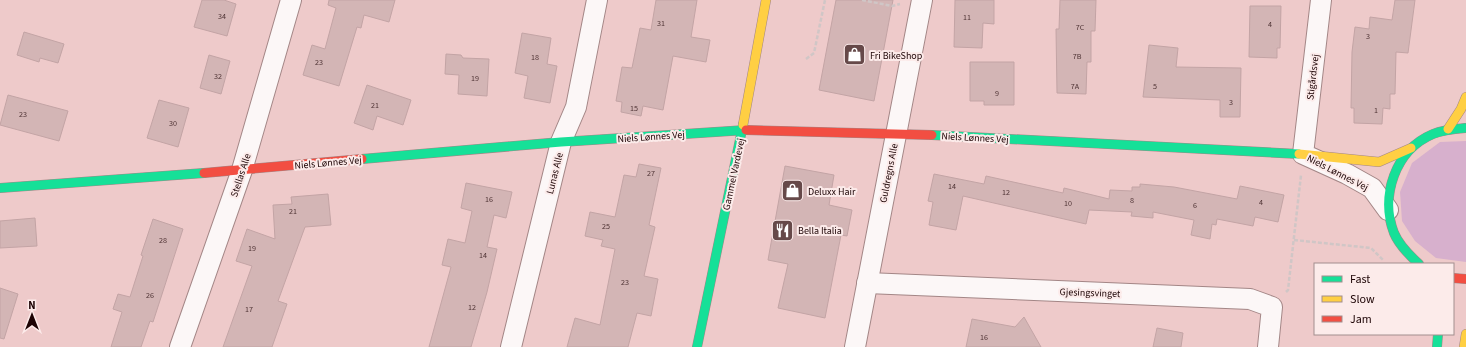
<svg xmlns="http://www.w3.org/2000/svg" width="1466" height="347" viewBox="0 0 1466 347" font-family="'Source Sans 3',sans-serif">
<style>
.green{fill:#d7b0cd}
.building{fill:#d3b5b5;stroke:#c3a4a5}
.lines{fill:none;stroke-linecap:round;stroke-linejoin:round}
.street-casing{stroke:#a38686;stroke-width:22}
.fast-casing{stroke:#a38686;stroke-width:10}
.slow-casing{stroke:#a38686;stroke-width:10}
.jam-casing{stroke:#a38686;stroke-width:10}
.path{stroke:#d0c6c6;stroke-width:2.5;stroke-dasharray:4 2;stroke-linecap:butt}
.street{stroke:#fcf7f7;stroke-width:20}
.fast{stroke:#16e098;stroke-width:9}
.slow{stroke:#ffcf43;stroke-width:9}
.jam{stroke:#f24e42;stroke-width:9}
.labels{text-anchor:middle;stroke-width:4;stroke-linejoin:round;paint-order:stroke}
.number-label{font-size:8px;fill:#4d3233}
.poi-label{font-size:10px;fill:#1c0304;stroke:#fcebea;text-anchor:start}
.street-label{font-size:10px;fill:#1c0304;stroke:#fcebea}
</style>
<rect width="100%" height="100%" fill="#eecaca"/>
<polygon class="green" points="1466,141 1466,262 1436,258 1415,241 1402,221 1400,192 1412,163 1440,142"/>
<g class="building">
<polygon points="202,0 224,0 236,4 227,36 194,27"/>
<polygon points="329,0 395,0 389,22 364,15 361,28 357,27 339,86 303,75 312,45 325,49 336,8 328,5"/>
<polygon points="656,0 697,0 691,37 710,40 706,62 673,56 663,110 643,106 641,116 621,112 622,102 616,101 622,67 632,68 640,28 651,30"/>
<polygon points="836,0 893,0 874,101 819,90"/>
<polygon points="955,0 994,0 994,24 983,23 982,48 954,47"/>
<polygon points="1060,0 1096,0 1095,31 1091,31 1091,62 1087,62 1086,94 1057,93 1056,29 1059,29"/>
<polygon points="1395,0 1415,0 1408,53 1396,52 1395,94 1390,94 1390,109 1383,108 1382,124 1354,123 1354,108 1351,108 1352,52 1355,27 1369,29 1370,17 1392,20"/>
<polygon points="1250,6 1281,6 1280,48 1277,48 1277,58 1249,57"/>
<polygon points="24,32 64,44 58,63 40,58 39,62 17,55"/>
<polygon points="522,33 551,38 547,64 557,66 550,103 524,98 528,76 515,73"/>
<polygon points="1149,45 1178,48 1176,67 1241,68 1240,117 1220,117 1220,100 1143,97"/>
<polygon points="446,54 461,55 463,58 489,59 487,96 458,94 459,75 445,74"/>
<polygon points="209,55 230,61 221,94 200,88"/>
<polygon points="970,62 1014,62 1014,105 984,105 984,101 970,101"/>
<polygon points="367,85 411,100 403,125 377,116 373,130 354,123"/>
<polygon points="8,95 68,111 59,141 0,125"/>
<polygon points="159,100 189,108 178,147 147,138"/>
<polygon points="639,164 661,168 649,225 655,227 644,276 658,279 651,316 637,313 628,347 567,347 575,318 600,325 615,249 601,246 603,240 585,236 590,212 615,217 624,175 636,177"/>
<polygon points="785,166 834,175 829,205 852,210 847,236 841,235 825,318 778,308 788,264 768,260"/>
<polygon points="934,174 984,184 986,176 1063,193 1064,188 1109,199 1110,190 1132,191 1132,187 1140,187 1140,184 1174,187 1237,199 1240,186 1284,195 1278,222 1255,217 1253,226 1217,219 1216,225 1212,224 1210,239 1191,235 1194,220 1153,212 1153,218 1131,216 1132,212 1089,210 1086,224 963,196 956,230 929,225 933,202 928,201"/>
<polygon points="466,183 512,192 506,218 494,215 487,247 497,249 487,292 471,347 429,347 451,267 442,265 448,239 465,243 472,211 461,208"/>
<polygon points="328,194 331,225 305,227 278,301 287,304 272,347 223,347 252,266 236,261 247,229 275,239 273,205 292,204 291,197"/>
<polygon points="35,218 37,246 0,248 0,221"/>
<polygon points="153,219 183,229 165,285 153,322 150,321 141,347 111,347 122,312 113,309 118,294 130,297 143,256 141,255"/>
<polygon points="0,288 18,294 4,339 0,338"/>
<polygon points="1024,317 1041,347 966,347 972,319 1015,327"/>
<polygon points="1157,328 1183,333 1181,347 1153,347"/>
</g>
<g class="lines">
<defs>
<g id="street">
<polyline points="1321,0 1303,154 1347,174 1372,188 1388,210"/>
<polyline points="867,283 1250,299 1272,307 1268,347"/>
<polyline points="180,347 242,170 291,0"/>
<polyline points="511,347 561,142 576,107 597,0"/>
<polyline points="855,347 922,0"/>
</g>
<g id="fast">
<polyline points="932,135 1299,154"/>
<polyline points="362,159 561,142 746,130"/>
<polyline points="0,188 204,173"/>
<path d="M1419 264C1409 255 1399 245 1394 233 1380 196 1395 150 1433 134 1443 130 1455 129 1466 128"/>
<polyline points="697,347 743,125"/>
<polyline points="1437,347 1438,334"/>
</g>
<g id="slow">
<polyline points="743,125 766,0"/>
<polyline points="1448,129 1461,109 1466,97"/>
<polyline points="1299,154 1379,162 1411,148"/>
<polyline points="1464,347 1466,334"/>
</g>
<g id="jam">
<polyline points="746,130 932,135"/>
<polyline points="204,173 362,159"/>
<polyline points="1453,278 1466,279"/>
</g>
</defs>
<use href="#street" class="street-casing"/>
<use href="#fast" class="fast-casing"/>
<use href="#slow" class="slow-casing"/>
<use href="#jam" class="jam-casing"/>
<g class="path">
<polyline points="862,0 892,6 900,4"/>
<polyline points="806,59 814,53 825,0"/>
<polyline points="1294,240 1371,248 1384,261"/>
<polyline points="1286,292 1288,290 1301,175"/>
</g>
<use href="#street" class="street"/>
<use href="#fast" class="fast"/>
<use href="#slow" class="slow"/>
<use href="#jam" class="jam"/>
</g>
<defs>
<symbol id="shop-square" viewBox="-11 -11 22 22"><rect x="-9" y="-9" width="18" height="18" rx="4" fill="#664949" stroke="#fcebea"/><path d="M-5-2.5h2.3a2.7 3.5 0 0 1 5.4 0H5L5.5 6h-11ZM-1.5-2.5h3a1.5 2.3 0 0 0-3 0Z" fill="#fff"/></symbol>
<symbol id="restaurant-square" viewBox="-11 -11 22 22"><rect x="-9" y="-9" width="18" height="18" rx="4" fill="#664949" stroke="#fcebea"/><path d="M-5-6h1v4h1v-4h1v4h1v-4h1v5L-1.5 .5V6h-2V.5L-5-1ZM5-6V6H3V1.5H1.5Q1.5-4 5-6Z" fill="#fff"/></symbol>
</defs>
<g fill-rule="evenodd">
<use href="#shop-square" x="842" y="42" width="25" height="25"/>
<use href="#shop-square" x="780" y="178" width="25" height="25"/>
<use href="#restaurant-square" x="770" y="218" width="25" height="25"/>
</g>
<g class="labels">
<g class="number-label">
<text x="222" y="19">34</text>
<text x="967" y="20">11</text>
<text x="661" y="26">31</text>
<text x="1270" y="27">4</text>
<text x="1080" y="30">7C</text>
<text x="1368" y="39">3</text>
<text x="1077" y="59">7B</text>
<text x="535" y="60">18</text>
<text x="319" y="65">23</text>
<text x="218" y="79">32</text>
<text x="475" y="81">19</text>
<text x="1075" y="89">7A</text>
<text x="1155" y="89">5</text>
<text x="997" y="96">9</text>
<text x="1231" y="105">3</text>
<text x="375" y="108">21</text>
<text x="634" y="111">15</text>
<text x="1376" y="113">1</text>
<text x="23" y="117">23</text>
<text x="173" y="126">30</text>
<text x="651" y="176">27</text>
<text x="952" y="189">14</text>
<text x="1006" y="195">12</text>
<text x="489" y="202">16</text>
<text x="1132" y="203">8</text>
<text x="1261" y="205">4</text>
<text x="1068" y="206">10</text>
<text x="1195" y="208">6</text>
<text x="293" y="214">21</text>
<text x="606" y="229">25</text>
<text x="163" y="243">28</text>
<text x="252" y="251">19</text>
<text x="483" y="258">14</text>
<text x="625" y="285">23</text>
<text x="150" y="298">26</text>
<text x="472" y="310">12</text>
<text x="249" y="312">17</text>
<text x="984" y="340">16</text>
</g>
<g class="poi-label">
<text x="870" y="59">Fri BikeShop</text>
<text x="808" y="195">Deluxx Hair</text>
<text x="798" y="234">Bella Italia</text>
</g>
<g class="street-label">
<text transform="translate(1312 77) rotate(-83)" y="4">Stigårdsvej</text>
<text transform="translate(651 136) rotate(-4)" y="4">Niels Lønnes Vej</text>
<text transform="translate(975 137) rotate(3)" y="4">Niels Lønnes Vej</text>
<text transform="translate(328 162) rotate(-5)" y="4">Niels Lønnes Vej</text>
<text transform="translate(1338 172) rotate(27)" y="4">Niels Lønnes Vej</text>
<text transform="translate(554 173) rotate(-76)" y="4">Lunas Alle</text>
<text transform="translate(888 173) rotate(-79)" y="4">Guldregns Alle</text>
<text transform="translate(733 174) rotate(-78)" y="4">Gammel Vardevej</text>
<text transform="translate(240 175) rotate(-72)" y="4">Stellas Alle</text>
<text transform="translate(1090 292) rotate(2)" y="4">Gjesingsvinget</text>
</g>
</g>
<rect x="1314" y="263" width="140" height="72" fill="#fcebea" stroke="#a28e8e"/>
<rect x="1322" y="276" width="20" height="6" fill="#16e098" stroke="#a28e8e"/>
<text x="1350" y="283" font-size="12" fill="#1c0304">Fast</text>
<rect x="1322" y="296" width="20" height="6" fill="#ffcf43" stroke="#a28e8e"/>
<text x="1350" y="303" font-size="12" fill="#1c0304">Slow</text>
<rect x="1322" y="316" width="20" height="6" fill="#f24e42" stroke="#a28e8e"/>
<text x="1350" y="323" font-size="12" fill="#1c0304">Jam</text>
<g transform="translate(32 315)" stroke="#fcebea" stroke-width="3" paint-order="stroke">
<path d="M0-3L7 15L0 10L-7 15Z" fill="#1c0304"/>
<text y="-6" font-size="11" font-weight="bold" text-anchor="middle" fill="#1c0304">N</text>
</g>
</svg>
